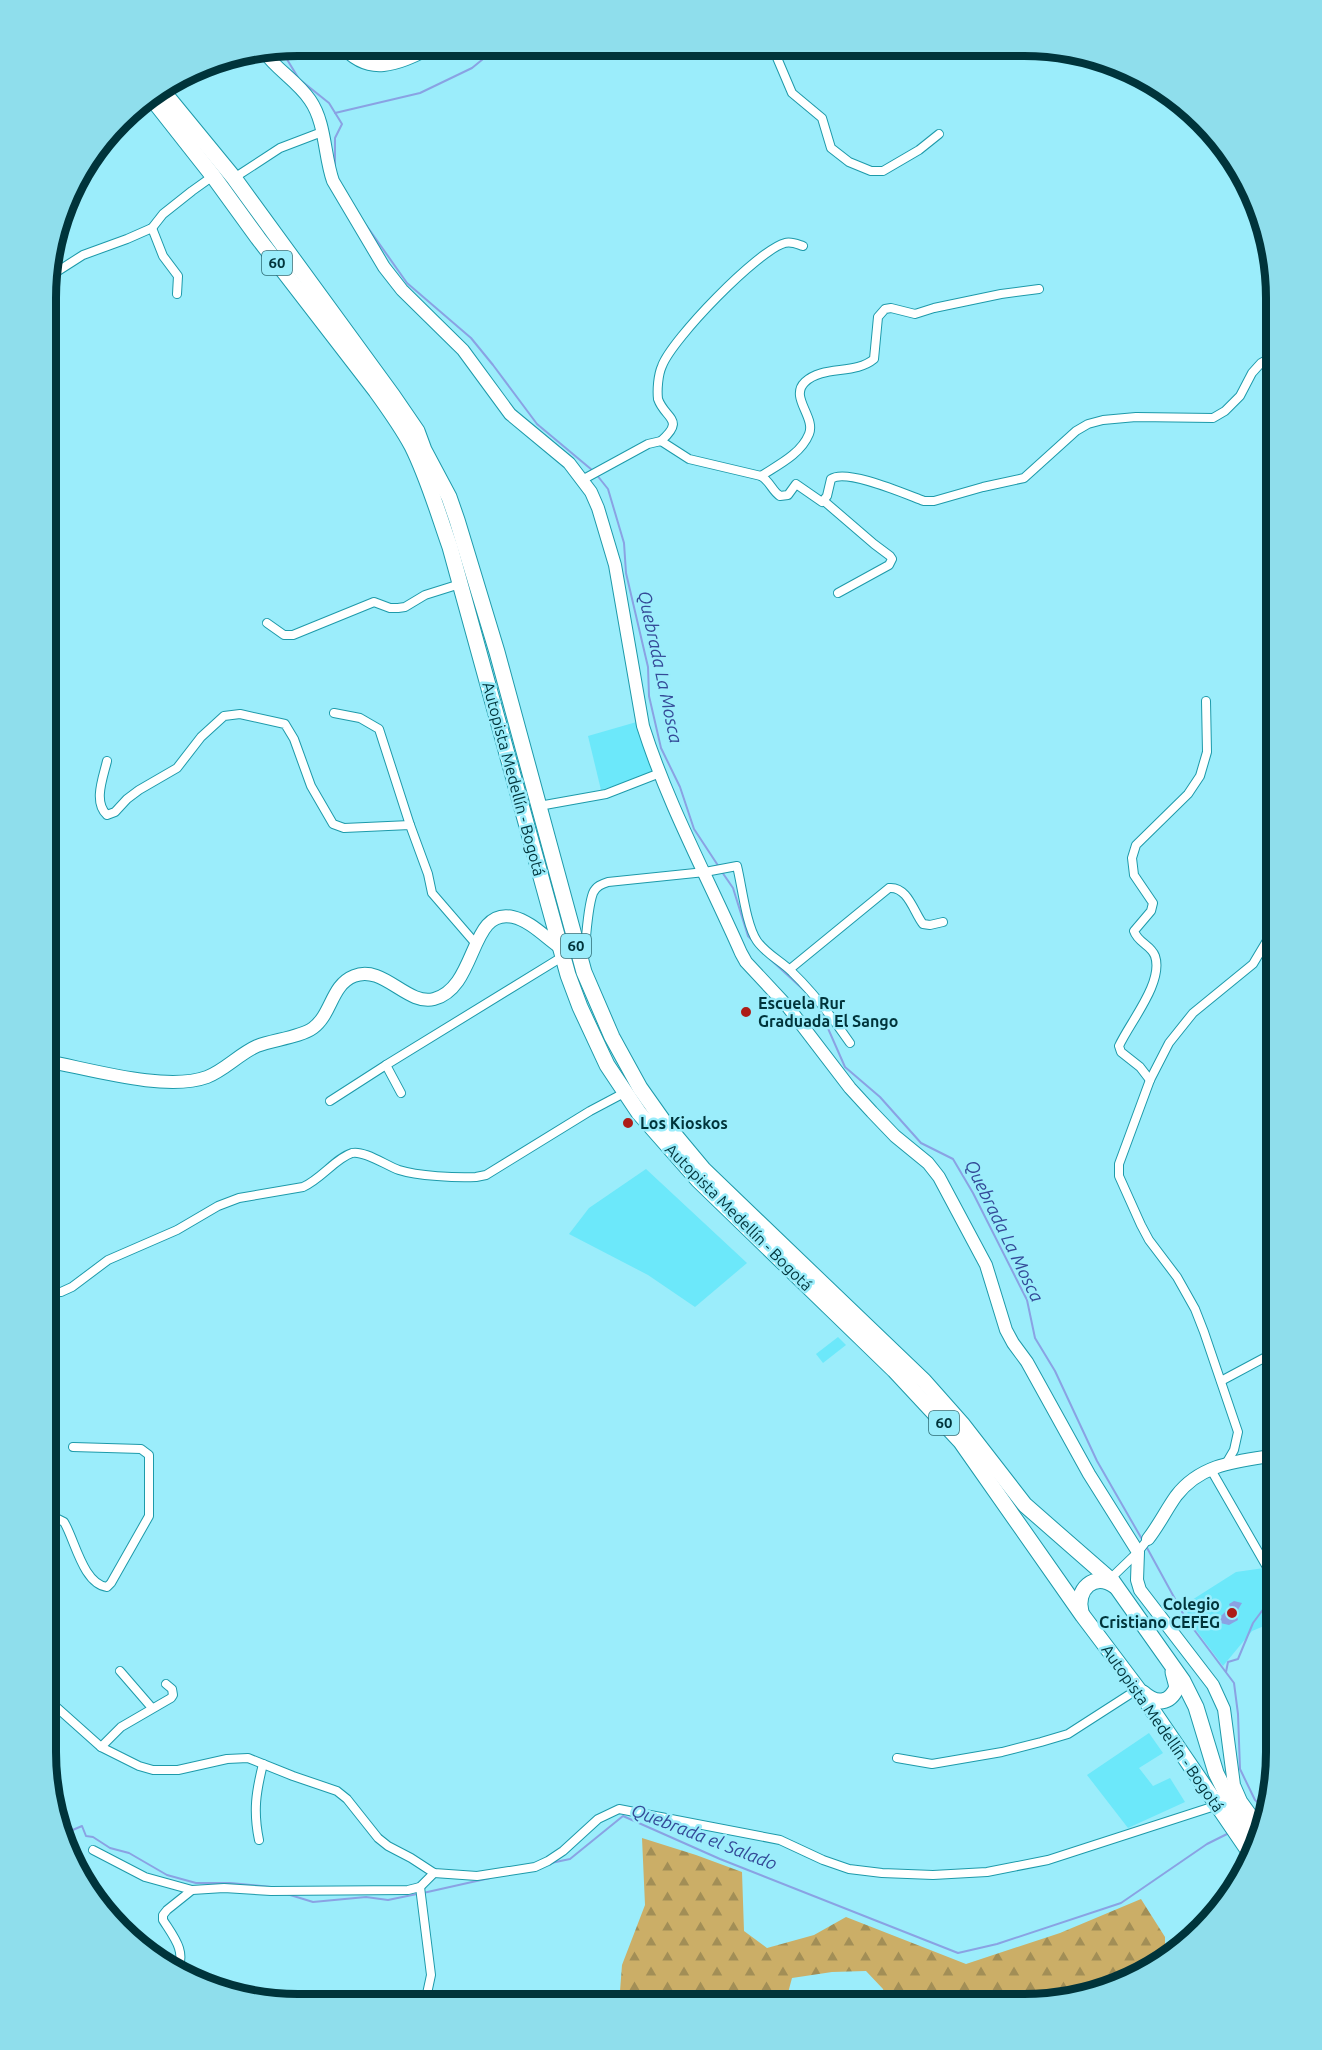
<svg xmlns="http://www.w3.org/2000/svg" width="1322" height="2050" viewBox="0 0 1322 2050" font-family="Ubuntu,sans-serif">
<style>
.built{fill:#6ce8fa}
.forest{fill:url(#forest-firs)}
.water{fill:#8aa2e3}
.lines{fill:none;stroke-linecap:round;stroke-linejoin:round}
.stream{stroke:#8aa2e3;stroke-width:2}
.street-casing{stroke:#1d9aaa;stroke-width:10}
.secondary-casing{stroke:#1d9aaa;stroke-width:14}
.highway-casing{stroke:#1d9aaa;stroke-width:17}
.street{stroke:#fff;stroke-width:8}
.secondary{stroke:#fff;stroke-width:12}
.highway{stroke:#fff;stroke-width:15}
.poi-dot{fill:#ad1c17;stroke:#9bedfb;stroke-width:2}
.labels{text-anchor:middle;stroke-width:5;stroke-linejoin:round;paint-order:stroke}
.shield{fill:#9bedfb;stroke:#2e6c75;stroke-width:1.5}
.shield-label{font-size:15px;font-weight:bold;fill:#00343b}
.street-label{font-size:16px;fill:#00343b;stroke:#9bedfb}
.poi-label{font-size:16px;font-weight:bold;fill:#00343b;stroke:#9bedfb;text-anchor:start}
.water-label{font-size:18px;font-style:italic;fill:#344b98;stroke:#9bedfb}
.rim{fill:none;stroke:#00343b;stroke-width:8}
</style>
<defs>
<pattern id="forest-firs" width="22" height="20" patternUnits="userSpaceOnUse" patternTransform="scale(1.5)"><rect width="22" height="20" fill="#cbae67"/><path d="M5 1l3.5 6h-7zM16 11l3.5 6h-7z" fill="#a28e56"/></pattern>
</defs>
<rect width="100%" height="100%" fill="#9bedfb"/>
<g class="built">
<polygon points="640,721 657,772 601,790 588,736"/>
<polygon points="646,1169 747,1263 695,1307 648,1275 569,1234 589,1208"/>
<polygon points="838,1337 846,1345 823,1363 816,1354"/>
<polygon points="1264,1568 1277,1578 1276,1621 1252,1631 1223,1666 1193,1626 1184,1605 1236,1572"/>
<polygon points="1149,1733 1163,1753 1139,1768 1153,1786 1170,1778 1185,1802 1128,1828 1087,1775"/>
</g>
<polygon class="forest" points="642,1838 696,1855 742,1872 744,1931 767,1948 814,1935 846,1917 966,1964 1060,1933 1141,1899 1165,1937 1165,1950 1101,1990 1025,2005 887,2005 883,1989 866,1971 832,1972 792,1978 785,2004 619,2004 622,1965 645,1905"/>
<polygon class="water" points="1234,1601 1242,1603 1236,1613 1238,1620 1229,1625 1216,1622 1216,1616 1221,1616 1230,1607 1229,1604"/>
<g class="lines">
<g class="stream">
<polyline points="280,48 299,79 329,103 342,124 335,138 335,165"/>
<polyline points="335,113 420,93 472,68 499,46"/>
<polyline points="366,225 407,283 471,338 493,365 537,424 592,470"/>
<polyline points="596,474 608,489 624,543 626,573 648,667 649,696 661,748 680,787 694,829 719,867"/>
<polyline points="722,872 733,888 748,936 752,940"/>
<polyline points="770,959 806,992"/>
<polyline points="819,1008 845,1067 880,1097 921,1143 953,1159 973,1193 1027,1300 1035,1338 1055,1371 1097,1461 1143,1541"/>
<polyline points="1146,1546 1186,1619 1234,1683 1238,1714 1240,1769 1255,1800 1268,1811"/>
<polyline points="1226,1672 1228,1662 1238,1659 1253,1623 1276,1592"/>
<polyline points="1259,1814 1266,1810"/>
<polyline points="61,1835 82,1826 86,1836 93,1837 110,1848 129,1853 167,1875 196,1883 230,1883 271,1887"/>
<polyline points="551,1863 570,1859 623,1816 720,1859 958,1953 997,1944 1121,1903 1207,1844 1227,1834"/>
<polyline points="423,1893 490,1878"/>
<polyline points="287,1894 313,1902 366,1897 388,1900 417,1894"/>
</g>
<defs>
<g id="street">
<polyline points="772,46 792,93 822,118 831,148 849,162 871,171 883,171 919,150 939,134"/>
<polyline points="234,178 280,148 322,132"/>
<polyline points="152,228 163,256 178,276 177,294"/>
<polyline points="47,278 83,255 127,239 152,228 163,214 192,191 213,176"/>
<path d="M661 441C686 419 665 419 658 399 657 390 658 375 662 366 672 339 758 250 785 243 791 241 797 244 803 246"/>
<path d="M761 476C778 465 801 454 809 434 816 417 789 397 805 382 823 365 855 375 874 359L878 317 885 309 891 308 915 314 934 308 1001 294 1039 289"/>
<path d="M582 480 648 444 661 441 689 459 761 476C770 481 772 491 780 496L788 495 796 484 822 502 827 496 831 479C846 468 905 494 924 501H934L983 487 1024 478 1076 431 1088 424 1103 420 1136 417 1213 418 1225 411 1240 396 1252 373 1261 363 1277 354"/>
<polyline points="824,501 874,544 890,556 892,559 889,565 838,593"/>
<polyline points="267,623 284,635 293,635 374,602 390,608 398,608 405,607 425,595 460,584"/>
<polyline points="334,713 360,718 379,729 410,825"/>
<path d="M107 761C103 778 93 802 107 815L115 812 127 799 139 790 177 768 201 737 224 716 240 714 285 724 294 739 311 786 333 824 344 828 410 825 428 874 432 893 476 944"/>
<polyline points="539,806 606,794 660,773"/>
<path d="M584 960C586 942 587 909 593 893 596 886 602 884 608 882L705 872 737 866C742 886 746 925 757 941 766 954 781 961 792 972 815 994 832 1017 850 1043"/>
<path d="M790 969 889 888C908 886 914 913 923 924L930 925 943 922"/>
<path d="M1150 1080 1140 1067 1121 1052 1119 1046C1130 1022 1164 982 1155 956 1151 945 1138 943 1134 931L1151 911 1153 903 1134 875 1132 858 1136 845 1188 794 1200 776 1207 752 1206 701"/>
<polyline points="401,1093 386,1065 562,957"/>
<polyline points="330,1101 386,1065"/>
<path d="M46 1293 61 1292 72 1287 108 1260 177 1230 218 1206 239 1198 303 1187C321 1179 336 1158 352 1153 364 1150 387 1166 399 1170 417 1176 457 1178 476 1177L486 1175 590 1111 624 1093"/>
<polyline points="1221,1381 1277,1351"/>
<polyline points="1227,1462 1234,1450 1238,1432 1204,1332 1195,1309 1177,1277 1149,1240 1141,1225 1119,1176 1119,1164 1150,1080 1169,1043 1193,1013 1253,964 1277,924"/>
<polyline points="1210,1468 1271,1574"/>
<path d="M45 1517 58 1519 64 1522C75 1540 83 1584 107 1587L111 1583 149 1516V1455L141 1449 73 1447"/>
<polyline points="1110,1579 1138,1552 1148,1539"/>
<polyline points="120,1671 152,1708"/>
<polyline points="45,1697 101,1747 139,1766 153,1770 178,1770 227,1759 248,1758 293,1776 337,1791 347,1799 378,1838 388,1846 411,1858 434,1873 477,1876 535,1867 548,1861 563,1851 598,1819 619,1809 780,1840 823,1860 849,1869 882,1873 933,1875 987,1872 1048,1860 1218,1805"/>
<polyline points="101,1747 121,1727 171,1698 173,1695 172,1689 166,1684"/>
<polyline points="897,1758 932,1764 1002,1752 1041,1742 1068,1734 1138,1689"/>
<path d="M259 1840C253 1811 256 1792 263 1764"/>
<polyline points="93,1850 145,1877 192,1890"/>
<polyline points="420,1887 431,1975 425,2003"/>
<path d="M176 1971C188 1953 173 1936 163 1920V1915L167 1910 192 1890 224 1888 271 1891 408 1890 420 1887 434 1873"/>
</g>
<g id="secondary">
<path d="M341 45C371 81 403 61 437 45"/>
<path d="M264 52C277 70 297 81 310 100 326 123 324 156 333 181L384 267 402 290 463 350 510 414 569 463 591 492 598 508 615 565 643 726C668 805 708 878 741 953L746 962 788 1007 850 1088 872 1112 895 1136 928 1163 939 1177 986 1265 1006 1330 1013 1343 1027 1362 1089 1474 1138 1552 1137 1580 1140 1590 1213 1685 1224 1709 1234 1785 1241 1801 1264 1833"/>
<path d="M46 1061C90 1069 166 1092 207 1077 225 1070 239 1054 257 1046 272 1040 301 1037 313 1028 332 1014 331 985 354 976 383 964 407 1006 434 999 478 987 469 907 513 917 530 921 544 936 558 946"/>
<path d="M1148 1539C1159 1525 1166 1510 1176 1496 1201 1463 1239 1461 1277 1455"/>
</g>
<g id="highway">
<polyline points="161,89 234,178 393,396 417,431 424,450 449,497 457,520 497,652 584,972 612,1037 640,1088 664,1122 704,1170 924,1381 963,1425 1025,1505 1113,1582 1183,1681 1196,1707 1216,1773 1230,1801 1259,1843"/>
<path d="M150 96 213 176 258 238 376 391C389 409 402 427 412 446 428 478 438 513 450 547L568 975 580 1007 607 1065 639 1113 698 1180 894 1370 961 1442 1083 1616 1138 1689 1252 1856"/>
<path d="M1081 1612C1075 1590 1094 1571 1115 1586"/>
<path d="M1143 1693C1156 1705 1170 1704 1177 1687L1173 1672"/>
</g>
</defs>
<use href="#street" class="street-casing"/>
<use href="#secondary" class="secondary-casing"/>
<use href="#highway" class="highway-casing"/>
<use href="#street" class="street"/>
<use href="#secondary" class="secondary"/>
<use href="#highway" class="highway"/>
</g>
<g class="poi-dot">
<circle cx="746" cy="1012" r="6"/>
<circle cx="628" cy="1123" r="6"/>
<circle cx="1232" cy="1613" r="6"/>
</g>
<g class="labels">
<g class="shield">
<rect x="262" y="251" width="30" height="24" rx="4.5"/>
<rect x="561" y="934" width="30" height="24" rx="4.5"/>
<rect x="929" y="1411" width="30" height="24" rx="4.5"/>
</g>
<g class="shield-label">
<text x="277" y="268">60</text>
<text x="576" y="951">60</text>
<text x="944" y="1428">60</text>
</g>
<g class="street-label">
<text transform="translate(514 779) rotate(75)" y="6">Autopista Medellín - Bogotá</text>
<text transform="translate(739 1217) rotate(45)" y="6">Autopista Medellín - Bogotá</text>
<text transform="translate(1163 1728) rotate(55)" y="6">Autopista Medellín - Bogotá</text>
</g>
<g class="poi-label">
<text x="758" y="1009">Escuela Rur<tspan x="758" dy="18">Graduada El Sango</tspan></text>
<text x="640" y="1129">Los Kioskos</text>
<text x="1220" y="1610" text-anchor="end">Colegio<tspan x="1220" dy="18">Cristiano CEFEG</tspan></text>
</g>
<g class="water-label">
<text transform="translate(660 667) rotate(78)" y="6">Quebrada La Mosca</text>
<text transform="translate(1004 1231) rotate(64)" y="6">Quebrada La Mosca</text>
<text transform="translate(704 1837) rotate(21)" y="6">Quebrada el Salado</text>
</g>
</g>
<path d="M0 0H1322V2050H0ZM298 56H1024A242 242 0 0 1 1266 298V1752A242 242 0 0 1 1024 1994H298A242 242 0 0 1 56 1752V298A242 242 0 0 1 298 56Z" fill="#8fdeec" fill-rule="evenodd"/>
<path class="rim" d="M298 56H1024A242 242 0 0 1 1266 298V1752A242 242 0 0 1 1024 1994H298A242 242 0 0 1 56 1752V298A242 242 0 0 1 298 56Z"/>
</svg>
